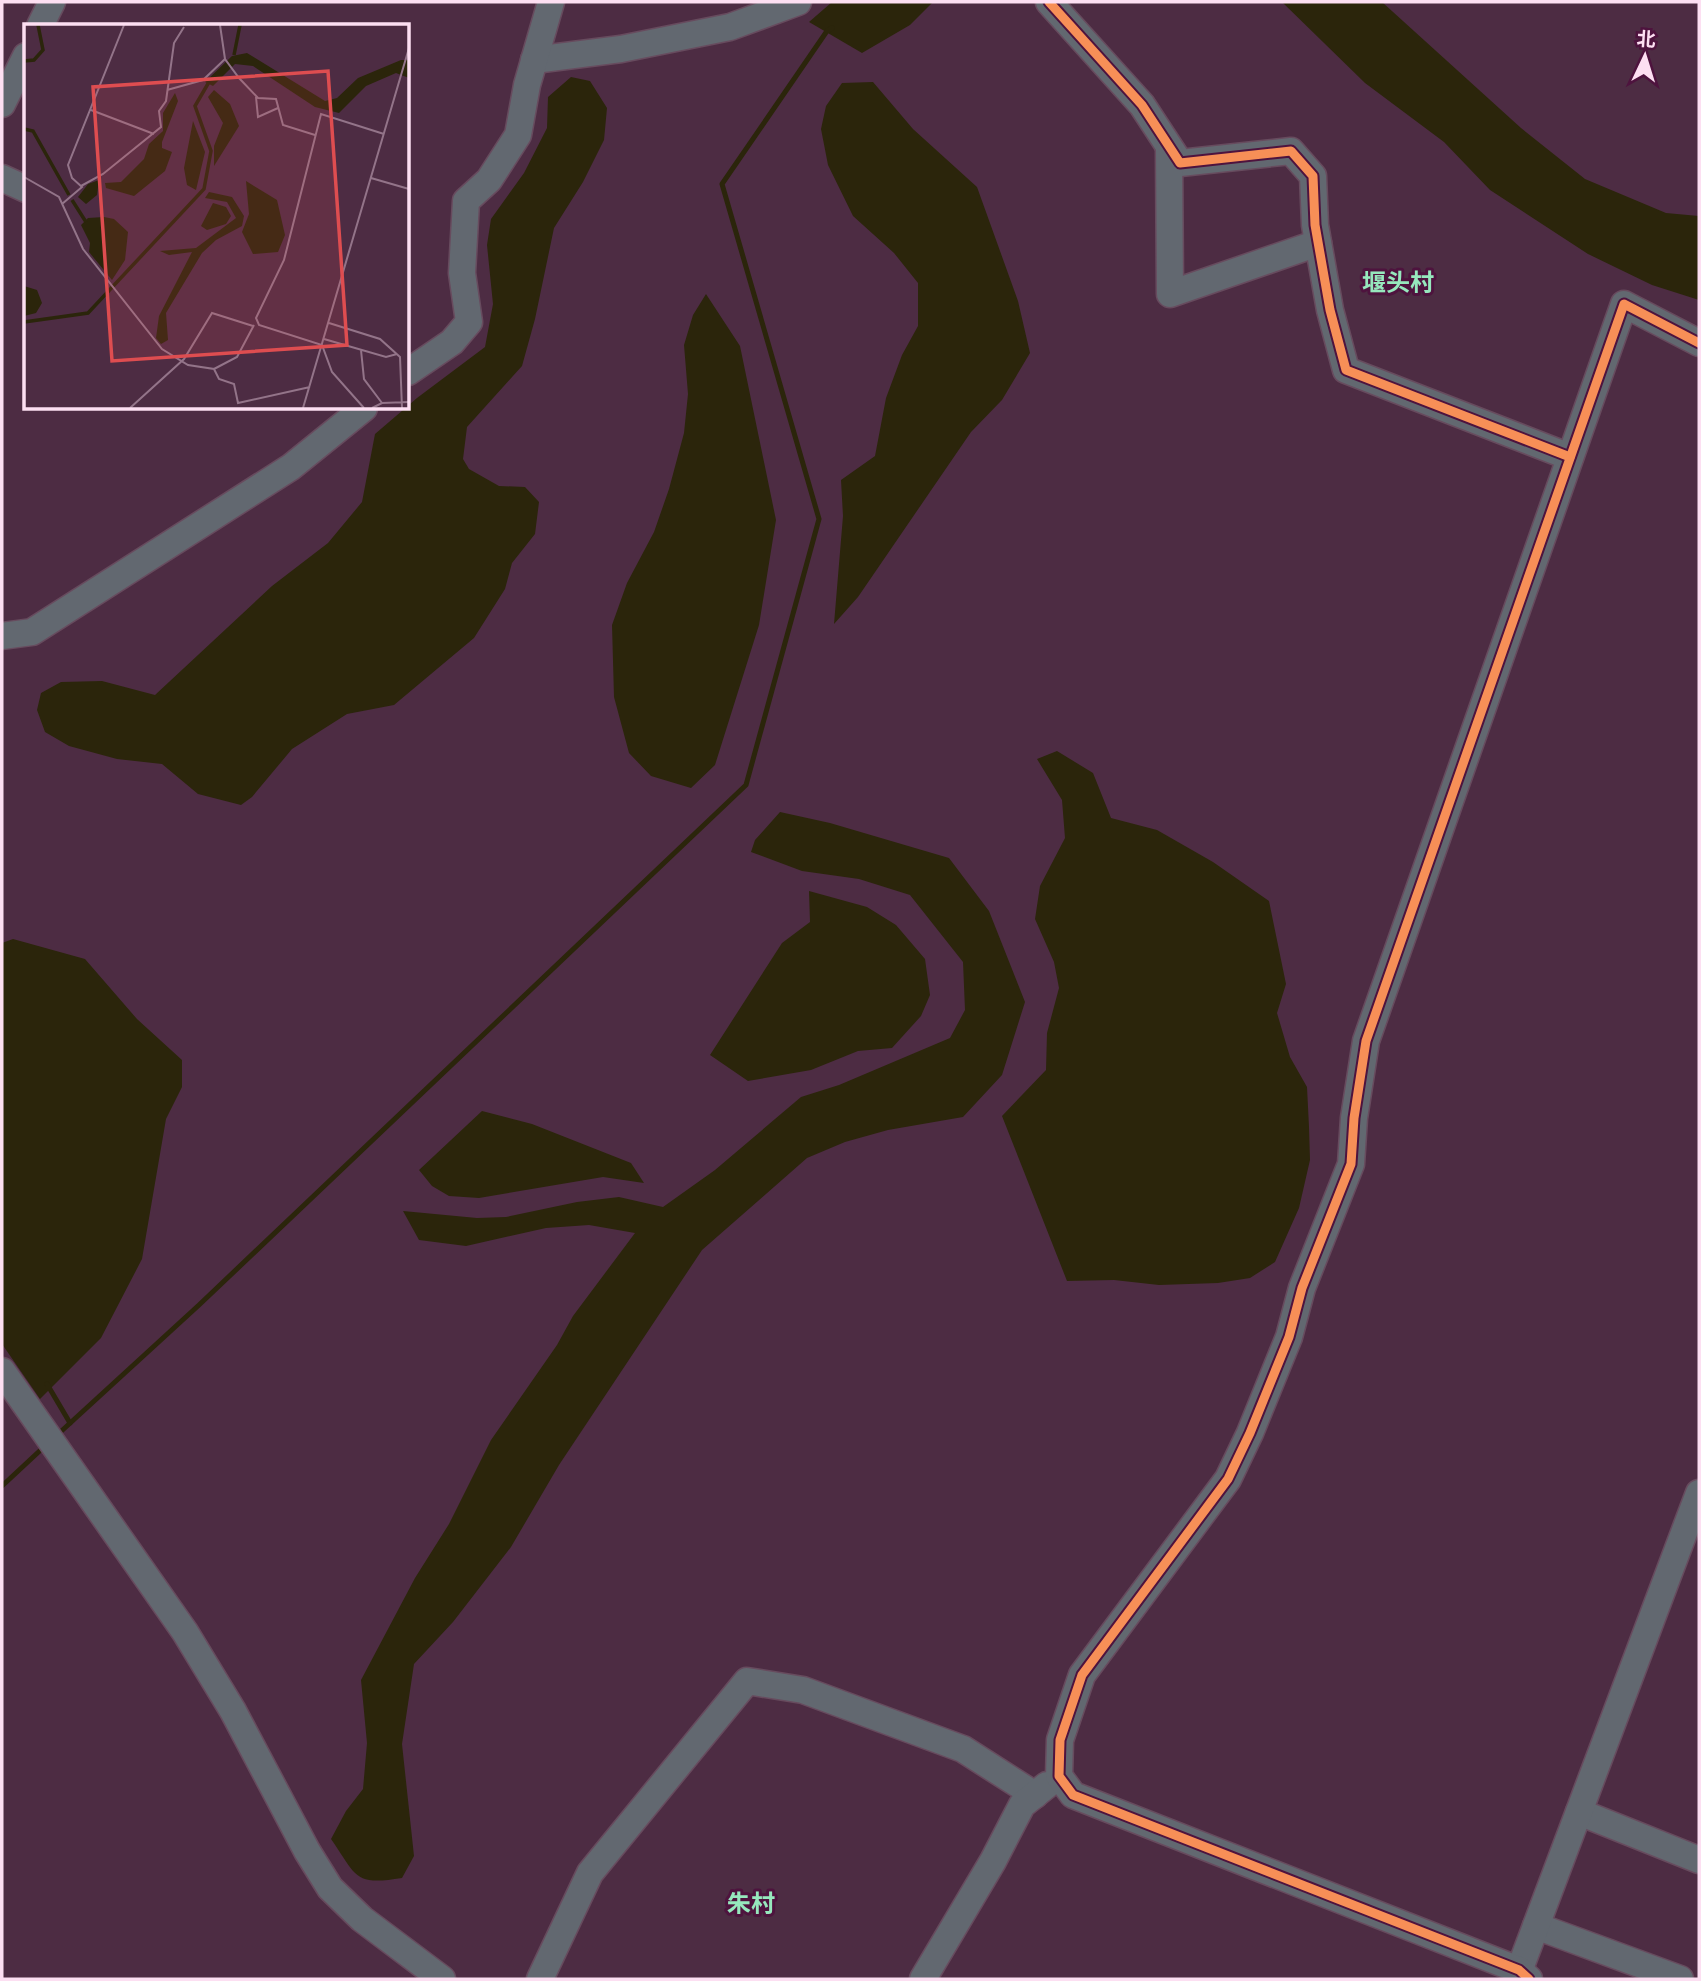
<svg xmlns="http://www.w3.org/2000/svg" width="1701" height="1981" viewBox="0 0 1701 1981" font-family="Montserrat,'Noto Sans SC',sans-serif">
<style>
.water{fill:#2b250b}
.lines{fill:none;stroke-linecap:round;stroke-linejoin:round}
.stream{stroke:#2b250b;stroke-width:5}
.minor-casing{stroke:#674b5e;stroke-width:29}
.minor{stroke:#626870;stroke-width:26}
.cycleway-casing{stroke:#4e133e;stroke-width:13}
.cycleway{stroke:#f78f57;stroke-width:9}
.labels{text-anchor:middle;stroke-width:6;stroke-linejoin:round;paint-order:stroke}
.quarter-label{font-size:24px;font-weight:bold;fill:#96e8bd;stroke:#4e133e}
.inset-river{fill:none;stroke:#2b250b;stroke-width:3.5}
.inset-road{fill:none;stroke:#937489;stroke-width:2}
.view{fill:#de4d50;fill-opacity:0.15;stroke:#de4d50;stroke-width:3.5}
.inset-edge{fill:none;stroke:#fddff2;stroke-width:3.5}
</style>
<rect width="100%" height="100%" fill="#4d2c43"/>
<g class="water">
<polygon points="832,2 933,2 910,25 862,53 809,22"/>
<polygon points="1282,2 1382,2 1521,128 1585,179 1666,213 1699,216 1699,300 1652,285 1588,254 1490,190 1444,142 1365,83"/>
<polygon points="571,77 590,81 607,108 604,140 583,182 554,228 535,319 522,366 467,427 463,459 469,469 499,486 525,487 539,502 535,534 512,563 505,589 474,638 394,705 347,714 292,749 252,797 241,805 198,794 162,764 117,759 69,746 45,732 37,710 41,693 61,682 102,681 155,695 272,586 328,543 362,502 375,434 417,398 485,347 493,304 487,245 491,219 524,173 547,128 548,97"/>
<polygon points="873,82 913,129 977,187 1018,301 1030,353 1002,400 971,432 858,597 834,624 843,516 841,480 875,456 886,398 902,355 918,326 918,283 894,253 853,216 828,165 821,129 826,106 842,83"/>
<polygon points="706,294 740,346 776,520 759,625 715,765 691,788 651,776 629,753 614,697 612,625 627,583 654,532 669,489 684,433 688,394 684,345 693,315"/>
<polygon points="1057,751 1093,773 1111,818 1157,830 1213,862 1269,901 1286,984 1277,1013 1290,1057 1307,1087 1309,1127 1310,1160 1299,1208 1275,1262 1250,1278 1218,1283 1159,1285 1114,1280 1067,1281 1002,1116 1046,1070 1047,1033 1059,988 1054,962 1035,919 1040,886 1065,838 1062,800 1037,759"/>
<path d="M780 812 830 823 949 858 989 911 1025 1002 1002 1075 963 1117 888 1130 845 1142 807 1158 702 1250 559 1465 511 1547 453 1622 414 1664 402 1744 414 1856 402 1878C353 1886 357 1876 331 1839L346 1811 363 1789 367 1743 361 1680 415 1578 449 1524 491 1440 557 1345 573 1316 635 1233 589 1225 546 1228 466 1246 419 1240 403 1211 477 1218 506 1217 577 1202 619 1197 663 1207 715 1170 801 1097 839 1085 950 1038 965 1010 963 962 910 895 859 879 802 871 751 852 755 840Z"/>
<polygon points="809,891 867,907 896,925 925,959 930,995 921,1016 892,1048 858,1051 811,1070 748,1081 710,1055 782,943 810,922"/>
<polygon points="13,939 85,959 137,1019 182,1060 182,1087 166,1119 142,1259 101,1338 40,1399 2,1344 2,943"/>
<polygon points="482,1111 532,1124 631,1163 644,1183 603,1177 479,1198 449,1196 432,1186 419,1170"/>
</g>
<g class="lines">
<g class="stream">
<polyline points="47,1384 70,1423"/>
<polyline points="56,1436 199,1305 746,785 819,519 722,184 827,31 832,28"/>
<polyline points="2,1486 46,1445"/>
</g>
<defs>
<g id="minor">
<polyline points="1049,2 1142,105 1180,163 1291,151 1313,176 1315,225 1330,310 1346,370 1570,457"/>
<polyline points="40,26 52,2"/>
<polyline points="534,60 621,49 730,27 798,2"/>
<polyline points="2,104 26,56"/>
<polyline points="1169,149 1170,294 1318,243"/>
<polyline points="2,178 26,189"/>
<polyline points="408,372 452,342 469,322 462,273 466,201 489,180 518,135 527,85 551,2"/>
<polyline points="2,636 32,632 291,467 364,408"/>
<polyline points="2,1371 185,1632 233,1711 307,1851 330,1888 362,1919 442,1979"/>
<polyline points="1579,1812 1699,1860"/>
<polyline points="1536,1926 1680,1979"/>
<polyline points="540,1979 590,1873 747,1681 803,1690 963,1749 1035,1795"/>
<polyline points="923,1979 993,1861 1022,1805 1047,1785"/>
<polyline points="1516,1979 1699,1493"/>
<polyline points="1529,1979 1519,1970 1073,1795 1059,1776 1060,1740 1082,1675 1228,1479 1250,1433 1289,1337 1302,1288 1351,1164 1354,1118 1366,1041 1624,304 1699,343"/>
</g>
</defs>
<use href="#minor" class="minor-casing"/>
<use href="#minor" class="minor"/>
<defs>
<g id="cycleway">
<polyline points="1049,2 1142,105 1180,163 1291,151 1313,176 1315,225 1330,310 1346,370 1570,457"/>
<polyline points="1529,1979 1519,1970 1073,1795 1059,1776 1060,1740 1082,1675 1228,1479 1250,1433 1289,1337 1302,1288 1351,1164 1354,1118 1366,1041 1624,304 1699,343"/>
</g>
</defs>
<use href="#cycleway" class="cycleway-casing"/>
<use href="#cycleway" class="cycleway"/>
</g>
<g class="labels">
<g class="quarter-label">
<text x="1398" y="291">堰头村</text>
<text x="751" y="1912">朱村</text>
</g>
</g>
<g transform="translate(24 24)">
<rect width="385" height="385" fill="#4d2c43"/>
<path d="M223 29 301 77 313 74 334 54 377 36H385V54L372 49 342 62 315 89 291 83 229 42 211 40 189 62 181 58 208 32ZM190 66 206 80 215 102 190 142V122L199 99 184 73ZM151 69 154 77 138 118V124L148 128 141 147 110 172 82 164 81 159 97 158 120 135 125 120 139 107V89ZM169 97 181 128 172 166 163 161 160 144ZM75 156 73 171 62 180 54 173 64 160ZM222 157 253 176 261 211 254 228 229 230 218 208 225 190ZM185 168 208 173 220 192 218 202 192 216 178 229 142 289 144 316 137 320 132 314 135 292 168 228 145 231 136 227 172 224 212 194 203 178 181 174ZM189 179 202 183 207 192 202 200 183 206 177 202ZM80 193 90 195 104 208 101 236 88 256 65 228 66 219 57 201 64 194ZM0 262 13 266 18 279 12 289 0 292Z" fill="#2b250b"/>
<path class="inset-river" d="M210 31 216 1M0 37 10 36 19 26 14 1M0 105 9 107 45 171M48 176 62 198M0 298 64 289 180 165 187 127 171 82 185 58"/>
<path class="inset-road" d="M196 1 201 35 215 54 234 74 252 75 259 101 291 111M143 66 179 56 201 35M232 73 234 93 254 84M67 86 130 110M0 153 35 173 59 225 138 325 164 341 190 345 195 355 210 360 214 379 286 363M347 154 385 165M57 162 79 150 137 103 135 87 142 77 150 19 160 3M38 180 58 163 48 154 44 141 100 1M305 299 356 315 376 333 378 384M300 315 362 333 373 330M337 326 340 355 358 379M190 345 213 333 230 301M106 384 160 335 188 289 229 302M279 384 385 24M340 384 308 348 298 321 235 301 232 294 260 236 297 90 360 110M348 384 358 379 385 378"/>
<path class="view" d="M304 47 323 321 88 337 69 63Z"/>
<rect width="385" height="385" class="inset-edge"/>
</g>
<rect width="1701" height="1981" fill="none" stroke="#fddff2" stroke-width="7"/>
<g transform="translate(1645 56) rotate(4)" stroke="#4e133e" stroke-width="5" paint-order="stroke">
<path d="M0-5L12 26L0 18L-12 26Z" fill="#fddff2"/>
<text y="-10" font-size="19" font-weight="bold" text-anchor="middle" fill="#fddff2">北</text>
</g>
</svg>
